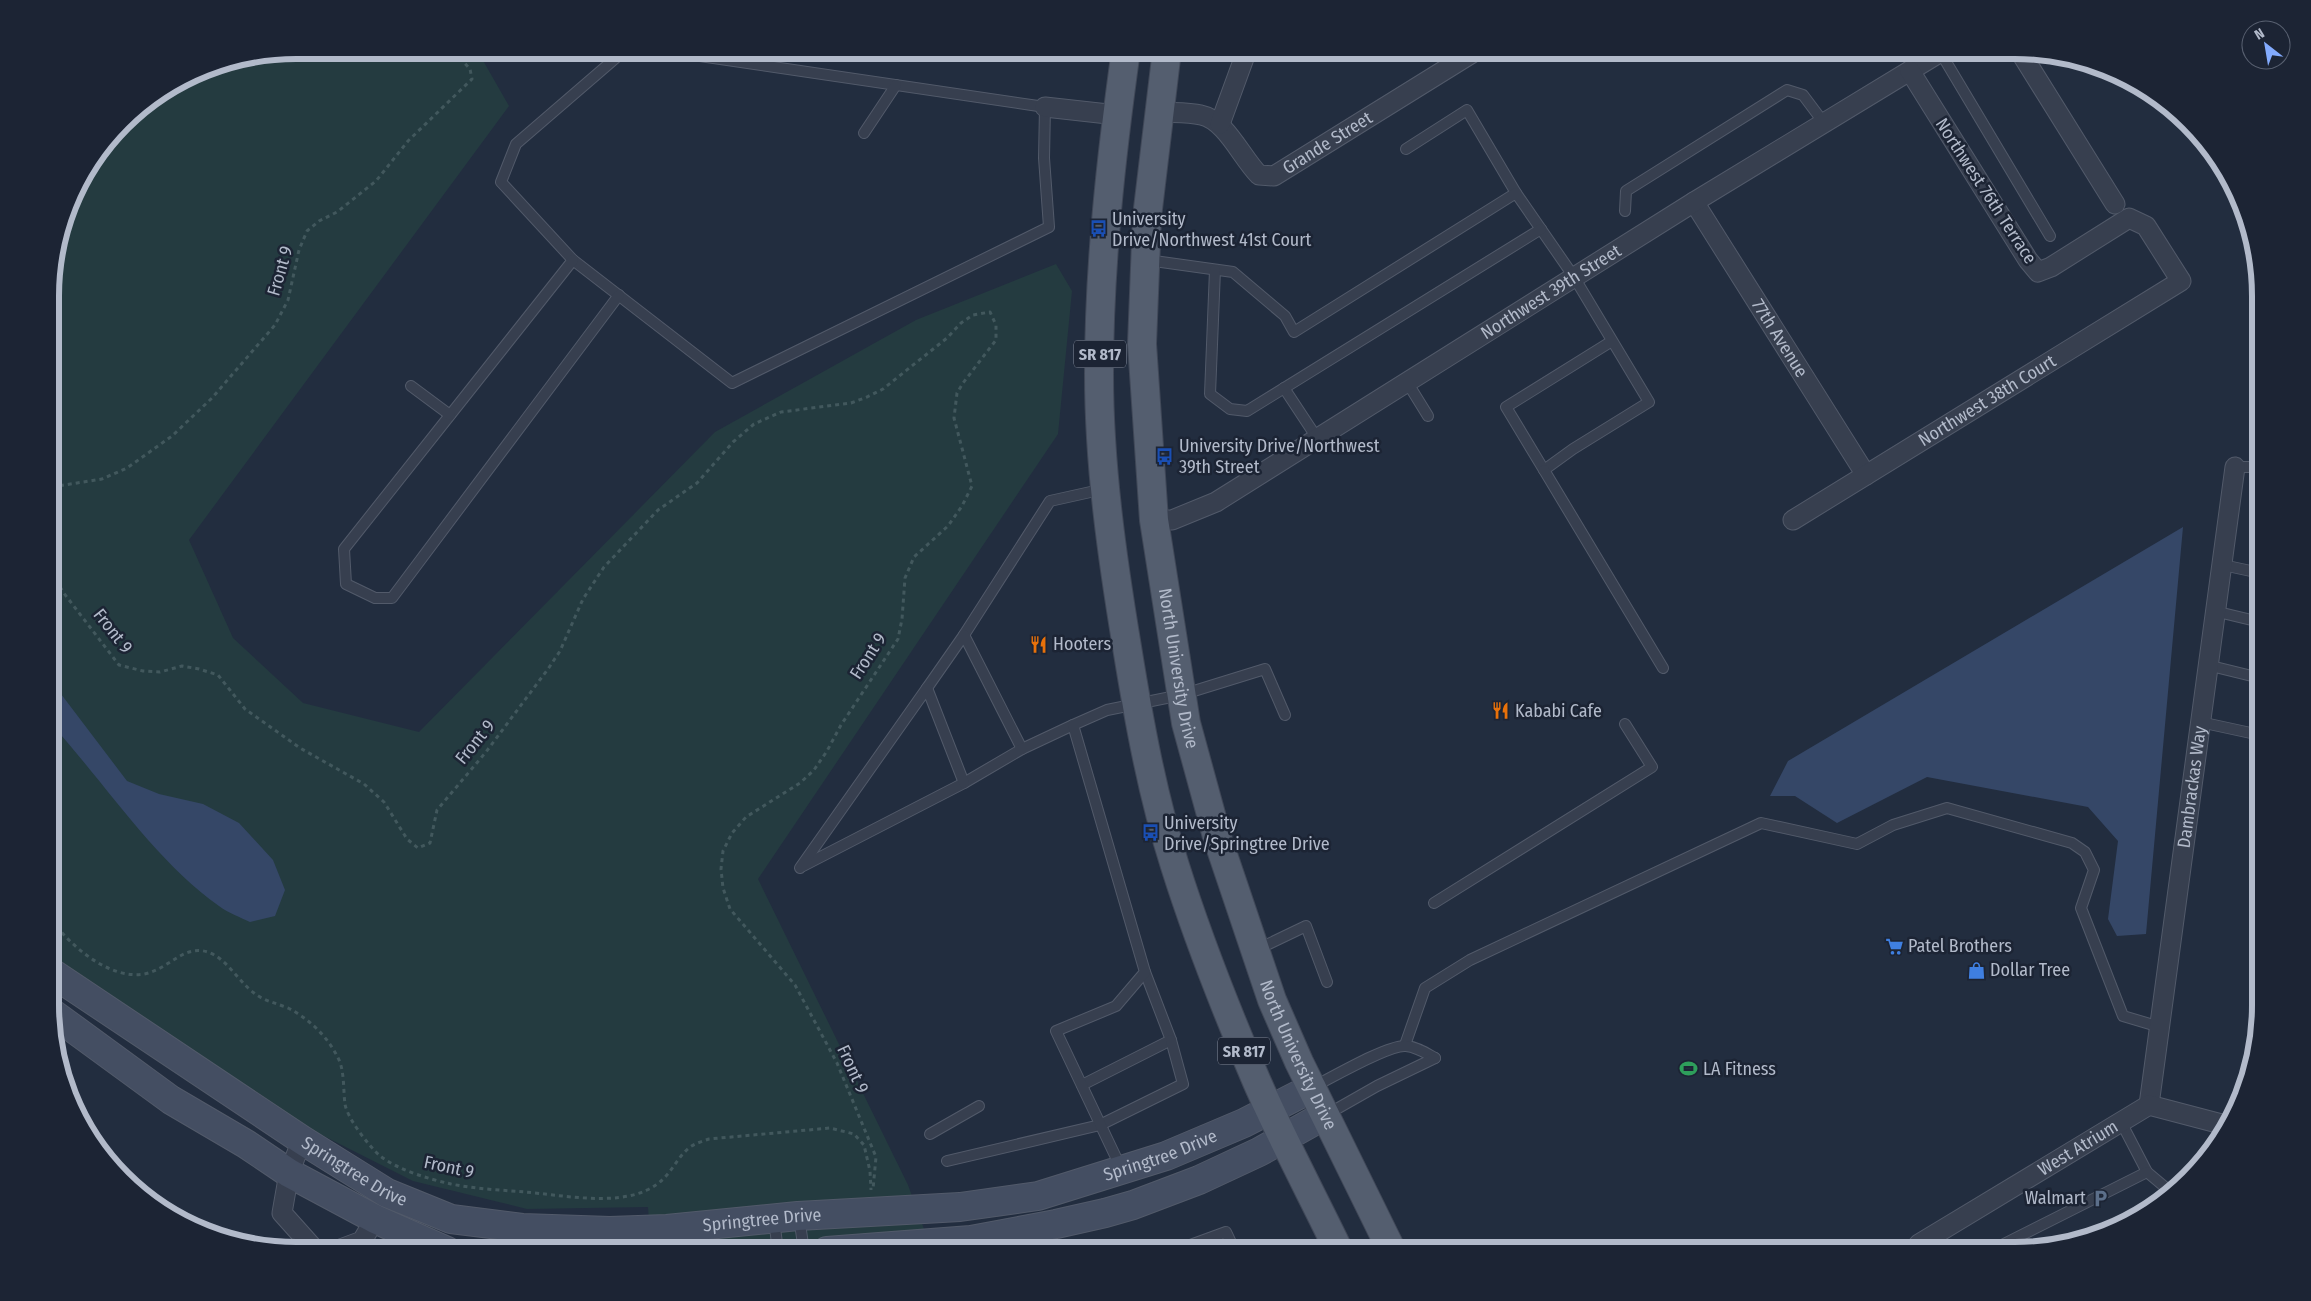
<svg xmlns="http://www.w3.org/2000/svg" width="2311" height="1301" viewBox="0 0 2311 1301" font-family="'Fira Sans Condensed',sans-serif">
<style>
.green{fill:#243b40}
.water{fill:#354767}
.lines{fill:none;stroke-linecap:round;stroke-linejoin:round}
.lane-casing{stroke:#525a6a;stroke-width:12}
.street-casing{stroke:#525a6a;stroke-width:21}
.secondary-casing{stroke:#525a6a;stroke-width:30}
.primary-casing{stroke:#404858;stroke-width:30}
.path{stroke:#42585d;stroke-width:3;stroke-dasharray:4 4;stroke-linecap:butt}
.lane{stroke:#373f4f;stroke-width:10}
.street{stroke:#373f4f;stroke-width:19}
.secondary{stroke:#444e62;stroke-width:28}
.primary{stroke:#545e6f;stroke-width:28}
.labels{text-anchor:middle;stroke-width:5;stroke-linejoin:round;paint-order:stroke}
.shield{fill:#1c2434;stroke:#858d9d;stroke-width:1}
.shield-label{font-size:16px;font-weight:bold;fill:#b2baca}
.street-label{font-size:18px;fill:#b2baca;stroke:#1c2434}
.poi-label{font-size:18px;fill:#b2baca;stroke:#1c2434;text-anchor:start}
.rim{fill:none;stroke:#b2baca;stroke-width:6}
</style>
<rect width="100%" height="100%" fill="#222d3f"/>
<polygon class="green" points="295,50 477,50 509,106 189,540 233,638 303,703 419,732 715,432 916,320 1056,264 1072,291 1058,434 758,879 908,1185 932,1251 651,1251 648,1207 527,1209 413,1181 306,1127 52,956 52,264 75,187 133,111 202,69"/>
<g class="water">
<polygon points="2183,527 2146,934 2117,936 2108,919 2118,841 2088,807 1927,777 1837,823 1795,796 1770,796 1788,761"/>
<path d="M52 679 61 694 127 781 159 794 203 804 239 823 273 860 285 890 275 916 250 922C240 917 228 913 219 906 155 861 105 783 52 725Z"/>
</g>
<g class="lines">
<defs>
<g id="lane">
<polyline points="625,50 516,144 501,182 573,260 732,383 1049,227 1044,158 1045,107 659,50"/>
<polyline points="1939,50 2050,236"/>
<polyline points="864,133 896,85"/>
<polyline points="1406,149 1467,110 1516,193"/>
<polyline points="1625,211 1626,191 1787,90 1803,95 1824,123"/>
<polyline points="573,260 344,549 346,584 375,598 392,598 619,295"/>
<polyline points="1147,260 1233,272 1285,316 1294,332 1516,193 1574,277 1649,402 1573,449 1544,470 1506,407 1612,341"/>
<polyline points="1215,270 1210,394 1230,409 1247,411 1541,229"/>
<polyline points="1407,382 1428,416"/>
<polyline points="411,386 450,415"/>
<polyline points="1284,388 1317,438"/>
<polyline points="2235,467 2260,467"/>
<polyline points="1544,470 1663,668"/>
<polyline points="2223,565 2260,573"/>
<polyline points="2214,611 2260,622"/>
<polyline points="964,635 1050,501 1104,489"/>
<polyline points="2207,665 2260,678"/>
<polyline points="927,688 964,635 1022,749"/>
<polyline points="2200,722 2260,735"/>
<polyline points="803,866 964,783 1022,749 1073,725"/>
<polyline points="800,868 927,688 964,783"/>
<polyline points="1434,903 1652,767 1625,724"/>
<polyline points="1256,950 1306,926 1327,982"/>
<polyline points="1405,1045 1425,988 1470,960 1761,823 1857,844 1893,825 1947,808 2072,843 2085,852 2094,870 2081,908 2123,1016 2160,1027"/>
<polyline points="1082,1085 1171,1040 1145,972"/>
<path d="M1313 1087C1331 1078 1389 1044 1406 1046 1417 1047 1426 1053 1435 1058"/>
<polyline points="1326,1115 1377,1086 1435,1058"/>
<polyline points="2121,1122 2147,1172"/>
<polyline points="930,1134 979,1106"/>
<polyline points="947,1161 1100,1125 1183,1084 1171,1040"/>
<polyline points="1121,1168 1056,1031 1116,1006 1145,972 1073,725 1107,710 1181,695 1265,669 1285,715"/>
<polyline points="799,1217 804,1251"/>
<polyline points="774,1220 778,1251"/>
<polyline points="667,1230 671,1251"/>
<polyline points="1992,1250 2147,1172 2172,1193"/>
<polyline points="1174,1251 1226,1232 1235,1251"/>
</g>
<g id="street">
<polyline points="2019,50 2115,204"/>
<polyline points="1045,107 1117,115"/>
<path id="s1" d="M1159 112C1172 113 1188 112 1201 115 1226 120 1241 157 1259 175L1274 176 1477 50"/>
<polyline points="1220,124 1247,50"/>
<path id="s2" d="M1694 202 1866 475"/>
<path id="s3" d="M1154 520H1172L1216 502 1694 202 1944 50"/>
<path id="s4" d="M1793 520 2181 281 2146 226 2129 218 2051 267 2038 272 2028 260 1910 71"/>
<path id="s5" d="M2149 1105 2235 467"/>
<polyline points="302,1140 289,1173 282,1213 316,1251"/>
<polyline points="335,1251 362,1241 375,1219"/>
<polyline points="521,1251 522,1228"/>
<path id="s6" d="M1913 1251 1919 1244 2149 1105 2229 1126"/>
</g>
<g id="secondary">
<path id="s7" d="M52 973 302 1140 387 1193 451 1219 522 1228 610 1231 667 1229 798 1216 960 1207 1038 1196 1166 1156 1244 1123 1312 1088"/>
<polyline points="52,1013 171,1100 246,1144 289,1173 375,1219 447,1251"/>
<polyline points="827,1251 971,1240 1056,1224 1105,1213 1133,1205 1199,1180 1259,1152 1325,1115"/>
</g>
<g id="primary">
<path d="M1126 50C1111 157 1099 266 1099 374 1099 465 1112 557 1127 647 1139 721 1152 794 1175 866 1198 939 1227 1012 1257 1082 1282 1139 1312 1195 1339 1251"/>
<path id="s8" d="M1167 50 1147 217 1142 344 1154 520 1186 723 1218 840 1272 1000 1299 1062 1392 1251"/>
</g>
</defs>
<use href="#lane" class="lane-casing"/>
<use href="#street" class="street-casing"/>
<use href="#secondary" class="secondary-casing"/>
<use href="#primary" class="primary-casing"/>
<g class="path">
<polyline points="52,487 102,479 127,468 172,436 212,398 275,325 288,300 299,250 307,231 319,221 337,212 376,181 408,141 472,79 470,69 453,50"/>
<polyline points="52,573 63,592 119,665 143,671 160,672 182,666 199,669 218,675 245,709 300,748 364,784 384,802 407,839 418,848 430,843 437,810 486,752 548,669 560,651 583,599 604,567 658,510 697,483 733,442 754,424 781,412 851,403 867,397 883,389 947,338 961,323 973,315 990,312 996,325 996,340 963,383 957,393 954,418 972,486 962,506 948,526 914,557 905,578 902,619 898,639 841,725 827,751 814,770 800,783 746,817 732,833 723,851 721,869 723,888 730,909 795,985 837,1063 876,1157 873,1189"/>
<path d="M52 920C70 946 110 980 144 974 172 969 188 936 219 958 232 968 241 983 254 993 264 1001 276 1003 288 1008 308 1018 327 1036 337 1056 345 1069 343 1090 345 1104 347 1118 369 1146 379 1155 397 1170 429 1179 451 1184 475 1189 501 1190 525 1192 561 1195 614 1206 647 1190 671 1179 673 1161 690 1147 696 1143 703 1141 709 1139L830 1128 854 1134 864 1145 870 1171 871 1190"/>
</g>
<use href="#lane" class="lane"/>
<use href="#street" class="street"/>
<use href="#secondary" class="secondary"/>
<use href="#primary" class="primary"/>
</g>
<defs>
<symbol id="bus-bare" viewBox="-9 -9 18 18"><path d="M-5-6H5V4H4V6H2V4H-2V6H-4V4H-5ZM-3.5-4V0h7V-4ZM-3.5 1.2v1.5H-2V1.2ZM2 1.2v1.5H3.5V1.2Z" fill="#1a4fb4" stroke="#1c2434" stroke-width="2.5" paint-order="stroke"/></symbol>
<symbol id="restaurant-bare" viewBox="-9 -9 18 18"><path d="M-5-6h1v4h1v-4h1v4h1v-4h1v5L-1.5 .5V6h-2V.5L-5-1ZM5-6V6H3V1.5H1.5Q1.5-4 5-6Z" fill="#e8710a" stroke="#1c2434" stroke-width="2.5" paint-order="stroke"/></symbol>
<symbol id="supermarket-bare" viewBox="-9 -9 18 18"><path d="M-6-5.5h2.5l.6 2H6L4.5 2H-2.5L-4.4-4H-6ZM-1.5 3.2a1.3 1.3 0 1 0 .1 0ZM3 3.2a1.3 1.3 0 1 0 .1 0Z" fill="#3f7fe0" stroke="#1c2434" stroke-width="2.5" paint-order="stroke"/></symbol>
<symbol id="shop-bare" viewBox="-9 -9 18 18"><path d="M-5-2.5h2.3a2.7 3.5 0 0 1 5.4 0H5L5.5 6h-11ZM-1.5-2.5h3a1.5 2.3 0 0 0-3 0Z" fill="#3f7fe0" stroke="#1c2434" stroke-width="2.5" paint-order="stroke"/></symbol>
<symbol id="stadium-bare" viewBox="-9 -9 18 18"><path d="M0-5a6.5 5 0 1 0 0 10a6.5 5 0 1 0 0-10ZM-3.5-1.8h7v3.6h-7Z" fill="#2e9e5b" stroke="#1c2434" stroke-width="2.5" paint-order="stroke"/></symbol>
<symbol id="parking-bare" viewBox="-9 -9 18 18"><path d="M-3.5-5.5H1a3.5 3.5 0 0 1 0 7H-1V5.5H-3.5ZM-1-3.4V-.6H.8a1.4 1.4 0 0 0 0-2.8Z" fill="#5c6f8a" stroke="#1c2434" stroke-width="2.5" paint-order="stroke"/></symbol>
</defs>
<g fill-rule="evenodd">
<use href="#bus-bare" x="1086" y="216" width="25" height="25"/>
<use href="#bus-bare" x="1152" y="444" width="25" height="25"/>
<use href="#restaurant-bare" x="1026" y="632" width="25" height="25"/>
<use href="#restaurant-bare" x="1488" y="698" width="25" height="25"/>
<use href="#bus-bare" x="1138" y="820" width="25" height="25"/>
<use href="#supermarket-bare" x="1882" y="934" width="25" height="25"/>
<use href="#shop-bare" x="1964" y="958" width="25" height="25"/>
<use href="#stadium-bare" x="1676" y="1056" width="25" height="25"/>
<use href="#parking-bare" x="2088" y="1186" width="25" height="25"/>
</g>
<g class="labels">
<g class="shield">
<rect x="1074" y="340.5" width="52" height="27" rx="4"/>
<rect x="1218" y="1037.5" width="52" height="27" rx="4"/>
</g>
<g class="shield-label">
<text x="1100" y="360">SR 817</text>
<text x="1244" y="1057">SR 817</text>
</g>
<g class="street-label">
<text dy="6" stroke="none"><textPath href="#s1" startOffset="205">Grande Street</textPath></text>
<text transform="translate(1986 191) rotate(57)" y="6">Northwest 76th Terrace</text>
<text transform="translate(280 271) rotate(-74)" y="6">Front 9</text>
<text dy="6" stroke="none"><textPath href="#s3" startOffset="461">Northwest 39th Street</textPath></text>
<text dy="6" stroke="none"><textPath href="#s2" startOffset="161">77th Avenue</textPath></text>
<text dy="6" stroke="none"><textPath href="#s4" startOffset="228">Northwest 38th Court</textPath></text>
<text transform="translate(113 631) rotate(52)" y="6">Front 9</text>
<text transform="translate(868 656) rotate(-57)" y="6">Front 9</text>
<text dy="6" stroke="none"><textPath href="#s8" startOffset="622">North University Drive</textPath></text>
<text transform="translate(475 742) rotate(-51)" y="6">Front 9</text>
<text dy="6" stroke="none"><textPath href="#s5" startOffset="321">Dambrackas Way</textPath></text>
<text dy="6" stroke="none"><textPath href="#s8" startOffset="1028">North University Drive</textPath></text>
<text transform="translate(853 1069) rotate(65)" y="6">Front 9</text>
<text dy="6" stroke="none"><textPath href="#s6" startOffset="195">West Atrium</textPath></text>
<text dy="6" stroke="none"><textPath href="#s7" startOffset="1188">Springtree Drive</textPath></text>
<text transform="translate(449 1167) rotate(12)" y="6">Front 9</text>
<text dy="6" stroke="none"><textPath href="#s7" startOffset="362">Springtree Drive</textPath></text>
<text dy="6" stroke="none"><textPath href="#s7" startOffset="782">Springtree Drive</textPath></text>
</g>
<g class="poi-label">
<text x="1112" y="225">University<tspan x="1112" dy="21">Drive/Northwest 41st Court</tspan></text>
<text x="1179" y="452">University Drive/Northwest<tspan x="1179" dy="21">39th Street</tspan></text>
<text x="1053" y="650">Hooters</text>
<text x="1515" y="717">Kababi Cafe</text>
<text x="1164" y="829">University<tspan x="1164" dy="21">Drive/Springtree Drive</tspan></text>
<text x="1908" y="952">Patel Brothers</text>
<text x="1990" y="976">Dollar Tree</text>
<text x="1703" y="1075">LA Fitness</text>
<text x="2086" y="1204" text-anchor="end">Walmart</text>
</g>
</g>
<path d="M0 0H2311V1301H0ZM296 59H2015A237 237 0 0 1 2252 296V1005A237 237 0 0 1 2015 1242H296A237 237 0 0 1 59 1005V296A237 237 0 0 1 296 59Z" fill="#1c2434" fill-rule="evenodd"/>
<path class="rim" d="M296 59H2015A237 237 0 0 1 2252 296V1005A237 237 0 0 1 2015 1242H296A237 237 0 0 1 59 1005V296A237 237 0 0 1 296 59Z"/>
<g transform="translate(2266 45) rotate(329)"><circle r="24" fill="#1c2434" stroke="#586070"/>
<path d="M0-4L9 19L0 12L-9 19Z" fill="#83abfe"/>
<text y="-8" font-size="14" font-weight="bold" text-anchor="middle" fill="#b2baca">N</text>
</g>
</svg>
